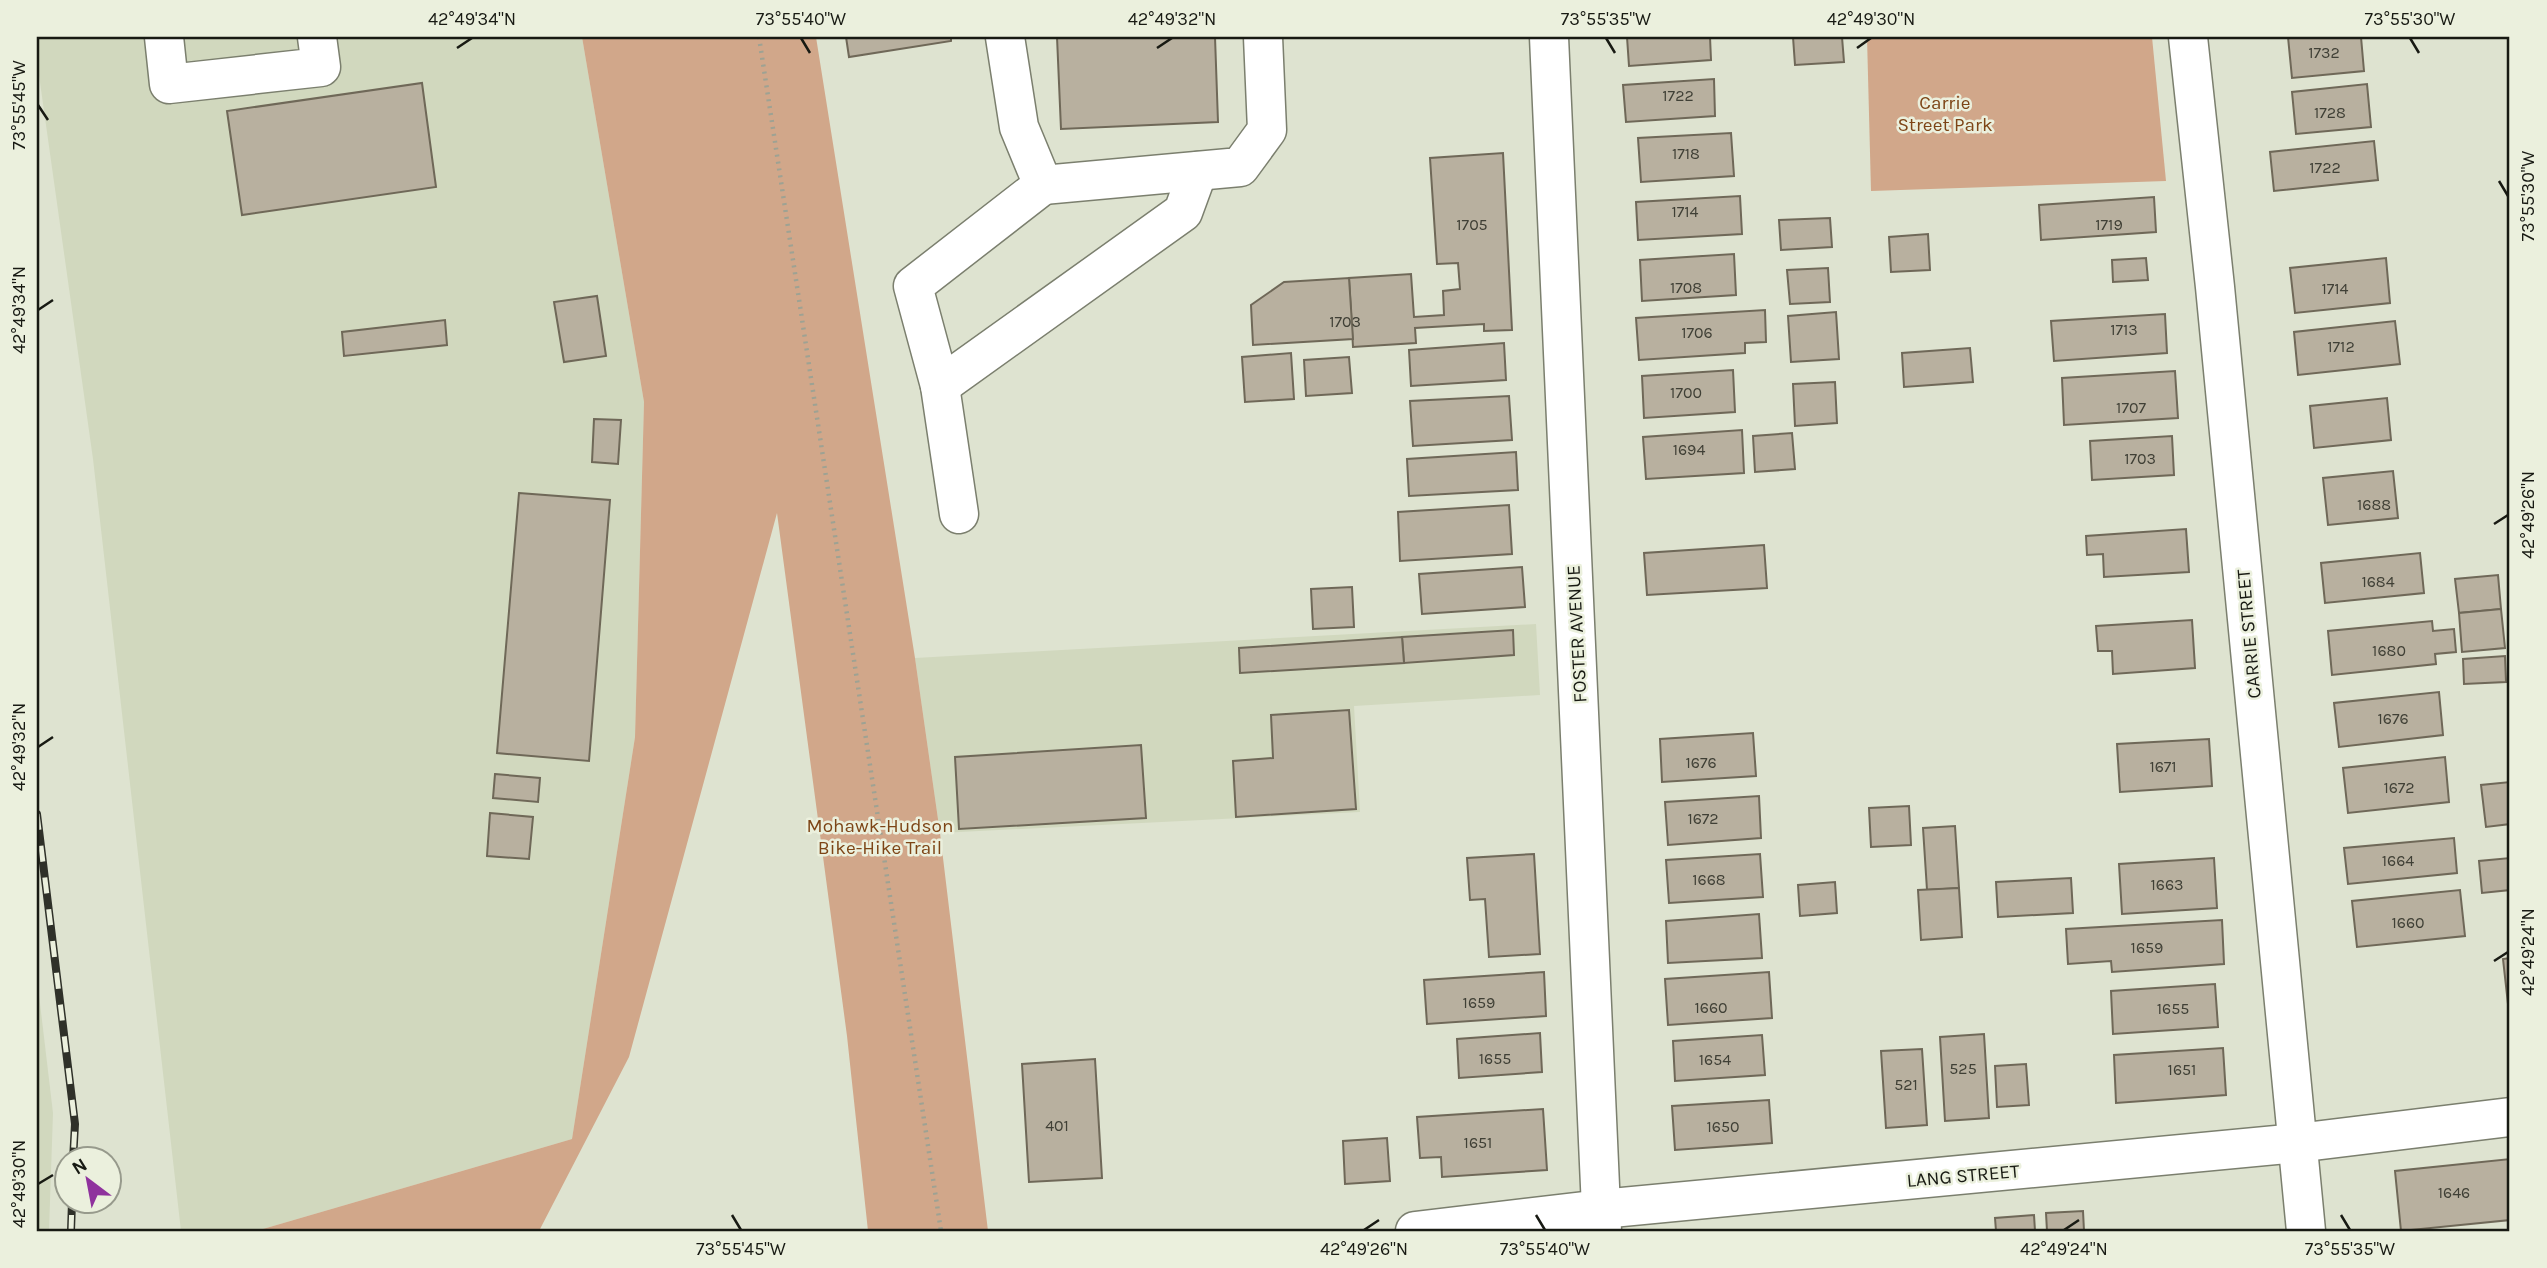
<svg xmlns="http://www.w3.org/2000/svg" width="2547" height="1268" viewBox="0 0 2547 1268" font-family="Karla,sans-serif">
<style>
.built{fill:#d1d8be}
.green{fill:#d1a78a}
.building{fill:#b8b09f;stroke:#6f6858;stroke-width:2}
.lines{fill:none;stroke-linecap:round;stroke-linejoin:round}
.minor-casing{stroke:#7b7f6e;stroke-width:41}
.path{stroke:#9ea293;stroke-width:4.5;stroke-dasharray:2 5;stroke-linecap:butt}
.minor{stroke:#fff;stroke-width:38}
.rail-casing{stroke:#2f3129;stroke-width:8}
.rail{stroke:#ebf0dd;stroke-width:5;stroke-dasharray:16;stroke-linecap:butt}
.ticks{fill:none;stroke:#181a13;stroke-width:2.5}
.labels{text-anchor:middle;stroke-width:5;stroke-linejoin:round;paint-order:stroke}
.number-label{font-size:16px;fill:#404036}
.park-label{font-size:19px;fill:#7d4516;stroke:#ebf0dd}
.street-label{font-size:19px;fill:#181a13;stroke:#ebf0dd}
.neatline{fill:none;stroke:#181a13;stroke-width:2.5}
.ticks-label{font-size:18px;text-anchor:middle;fill:#181a13}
</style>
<rect width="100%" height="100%" fill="#dee3d0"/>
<g class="built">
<polygon points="37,37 582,37 644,402 635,737 572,1139 256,1231 181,1231 93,459 37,61"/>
<polygon points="1536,624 1540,695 1354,706 1360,812 940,833 915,658"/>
<polygon points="37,978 53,1113 49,1231 37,1231"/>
</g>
<g class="green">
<polygon points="582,37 816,37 915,658 940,833 988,1231 868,1231 847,1036 777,513 629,1057 539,1231 256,1231 572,1139 635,737 644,402"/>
<polygon points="1867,37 2152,37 2166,181 1871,191"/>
</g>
<g class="building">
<polygon points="846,37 951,37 951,41 849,57"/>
<polygon points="1057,37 1215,37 1218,122 1061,129"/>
<polygon points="1627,37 1710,37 1711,60 1629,66"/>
<polygon points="1793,37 1842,37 1844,62 1795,65"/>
<polygon points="2288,37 2361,37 2364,71 2292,78"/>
<polygon points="1714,79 1715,116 1626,122 1623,85"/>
<polygon points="422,83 436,187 242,215 227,111"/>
<polygon points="2367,84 2371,127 2296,134 2292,92"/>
<polygon points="1731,133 1734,176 1641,182 1638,138"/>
<polygon points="2374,141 2378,180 2274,191 2270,152"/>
<polygon points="1503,153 1512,330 1484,331 1484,324 1415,328 1416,343 1353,347 1349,278 1411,274 1414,317 1444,315 1443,291 1460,289 1458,263 1437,264 1430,158"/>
<polygon points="1740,196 1742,234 1638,240 1636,202"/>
<polygon points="2154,197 2156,232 2041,240 2039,205"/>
<polygon points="1830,218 1832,247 1781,250 1779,220"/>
<polygon points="1928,234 1930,270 1891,272 1889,237"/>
<polygon points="1734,254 1736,295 1642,301 1640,260"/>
<polygon points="2146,258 2148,280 2113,282 2112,260"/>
<polygon points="2386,258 2390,303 2295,313 2290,268"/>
<polygon points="1828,268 1830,302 1790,304 1787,270"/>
<polygon points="1349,278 1353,339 1253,345 1251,305 1284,282"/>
<polygon points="597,296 606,356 564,362 554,302"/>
<polygon points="1765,310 1766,342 1745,343 1745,353 1639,360 1636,318"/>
<polygon points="1836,312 1839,359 1791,362 1788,316"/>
<polygon points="2165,314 2167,353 2054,361 2051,321"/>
<polygon points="445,320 447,345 344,356 342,332"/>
<polygon points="2395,321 2400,364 2298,375 2294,332"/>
<polygon points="1504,343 1506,380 1411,386 1409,350"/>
<polygon points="1970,348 1973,382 1904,387 1902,353"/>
<polygon points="1291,353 1294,399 1245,402 1242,357"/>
<polygon points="1349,357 1352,393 1306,396 1304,360"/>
<polygon points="1733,370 1735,412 1644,418 1642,376"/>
<polygon points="2175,371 2178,418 2064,425 2062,378"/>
<polygon points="1835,382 1837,423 1795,426 1793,384"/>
<polygon points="1509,396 1512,440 1413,446 1410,401"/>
<polygon points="2387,398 2391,440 2314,448 2310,406"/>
<polygon points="594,419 621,420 618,464 592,462"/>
<polygon points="1742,430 1744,473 1646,479 1643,437"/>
<polygon points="1792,433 1795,469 1755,472 1753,436"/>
<polygon points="2172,436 2174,475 2092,480 2090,441"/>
<polygon points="1516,452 1518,490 1409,496 1407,459"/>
<polygon points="2393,471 2398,518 2328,525 2323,478"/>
<polygon points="519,493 610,500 589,761 497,753"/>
<polygon points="1509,505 1512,554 1400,561 1398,512"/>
<polygon points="2186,529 2189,572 2104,577 2103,554 2087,555 2086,536"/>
<polygon points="1764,545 1767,588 1647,595 1644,553"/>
<polygon points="2420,553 2424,593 2325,603 2321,563"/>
<polygon points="1522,567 1525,607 1422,614 1419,574"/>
<polygon points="2498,575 2501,609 2459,613 2455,579"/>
<polygon points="1352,587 1354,627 1313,629 1311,589"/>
<polygon points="2501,609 2505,648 2462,652 2459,613"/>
<polygon points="2192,620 2195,668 2113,674 2112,651 2098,651 2096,626"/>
<polygon points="2432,621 2433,631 2454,629 2456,652 2435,654 2436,664 2332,675 2328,631"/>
<polygon points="1513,630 1514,655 1404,663 1402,637"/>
<polygon points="1402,637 1404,663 1240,673 1239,648"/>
<polygon points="2505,656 2506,682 2464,684 2463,659"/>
<polygon points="2439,692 2443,735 2339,747 2334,703"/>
<polygon points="1349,710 1356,809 1236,817 1233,761 1273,758 1271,715"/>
<polygon points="1753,733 1756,776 1662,782 1660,739"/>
<polygon points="2209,739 2212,786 2120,792 2117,744"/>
<polygon points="1141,745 1146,818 959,829 955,757"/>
<polygon points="2445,757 2449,802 2348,813 2343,768"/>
<polygon points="495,774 540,778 538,802 493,798"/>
<polygon points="2510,782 2510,824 2486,827 2481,785"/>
<polygon points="1759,796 1761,838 1668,845 1665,802"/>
<polygon points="1909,806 1911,845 1871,847 1869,808"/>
<polygon points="490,813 533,817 529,859 487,856"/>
<polygon points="1955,826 1959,888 1927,890 1923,828"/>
<polygon points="2454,838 2457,873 2348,884 2344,848"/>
<polygon points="1534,854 1540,954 1489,957 1485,899 1470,900 1467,858"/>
<polygon points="1760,854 1763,897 1669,903 1666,860"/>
<polygon points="2214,858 2217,908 2122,914 2119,864"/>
<polygon points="2510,858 2510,890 2482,893 2479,861"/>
<polygon points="2071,878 2073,913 1998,917 1996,882"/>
<polygon points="1835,882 1837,913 1800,916 1798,885"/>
<polygon points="1959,888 1962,937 1921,940 1918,890"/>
<polygon points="2460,890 2465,936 2357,947 2352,901"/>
<polygon points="1759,914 1762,958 1668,963 1666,921"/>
<polygon points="2222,920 2224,964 2112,972 2111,961 2068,964 2066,929"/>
<polygon points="2510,958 2510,1013 2509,1013 2503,959"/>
<polygon points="1544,972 1546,1016 1427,1024 1424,980"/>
<polygon points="1769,972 1772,1018 1668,1025 1665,979"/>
<polygon points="2215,984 2218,1027 2113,1034 2111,991"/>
<polygon points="1540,1033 1542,1072 1459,1078 1457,1039"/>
<polygon points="1984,1034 1989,1118 1945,1121 1940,1037"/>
<polygon points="1762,1035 1765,1075 1675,1081 1673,1041"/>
<polygon points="2223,1048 2226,1095 2116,1103 2114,1055"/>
<polygon points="1922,1049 1927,1125 1886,1128 1881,1051"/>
<polygon points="1095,1059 1102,1178 1029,1182 1022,1064"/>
<polygon points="2026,1064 2029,1105 1997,1107 1995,1066"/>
<polygon points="1769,1100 1772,1143 1675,1150 1672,1106"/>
<polygon points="1543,1109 1547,1170 1442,1177 1441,1157 1420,1158 1417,1117"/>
<polygon points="1387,1138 1390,1181 1345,1184 1343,1141"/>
<polygon points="2510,1159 2510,1220 2401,1231 2395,1171"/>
<polygon points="2083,1211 2084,1231 2047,1231 2046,1213"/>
<polygon points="2034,1215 2035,1231 1996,1231 1995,1218"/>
</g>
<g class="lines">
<defs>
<g id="minor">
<polyline points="164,37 169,84 321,67 317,37"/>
<polyline points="1005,37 1019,127 1043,185 1240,167 1267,130 1263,37"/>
<polyline points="1549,37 1602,1231"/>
<polyline points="2188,37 2215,287 2306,1231"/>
<polyline points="1043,185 913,286 940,386 1183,212 1198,171"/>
<polyline points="940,386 959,514"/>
<polyline points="1415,1231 1601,1209 2297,1143 2510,1117"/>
</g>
</defs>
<use href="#minor" class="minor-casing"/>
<polyline class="path" points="759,37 941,1231"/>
<use href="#minor" class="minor"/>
<defs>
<g id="rail">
<polyline points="37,814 75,1124 73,1160"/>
<polyline points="71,1231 72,1202"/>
</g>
</defs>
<use href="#rail" class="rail-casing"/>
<use href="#rail" class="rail"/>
</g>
<path class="ticks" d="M801 38 810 53M1606 38 1615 53M2410 38 2419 53M457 48 472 38M1157 48 1172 38M1857 48 1871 38M38 105 48 120M2499 181 2508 196M38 310 53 300M2494 524 2508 515M38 747 53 737M2494 961 2508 952M38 1184 53 1175M732 1215 741 1230M1536 1215 1545 1230M2341 1215 2350 1230M1364 1230 1379 1220M2064 1230 2079 1220"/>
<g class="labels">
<g class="number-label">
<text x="2324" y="58">1732</text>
<text x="1678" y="101">1722</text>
<text x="2330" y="118">1728</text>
<text x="1686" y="159">1718</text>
<text x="2325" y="173">1722</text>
<text x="1685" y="217">1714</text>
<text x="1472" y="230">1705</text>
<text x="2109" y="230">1719</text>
<text x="1686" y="293">1708</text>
<text x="2335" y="294">1714</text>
<text x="1345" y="327">1703</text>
<text x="2124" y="335">1713</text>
<text x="1697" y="338">1706</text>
<text x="2341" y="352">1712</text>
<text x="1686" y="398">1700</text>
<text x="2131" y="413">1707</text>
<text x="1689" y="455">1694</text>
<text x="2140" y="464">1703</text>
<text x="2374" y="510">1688</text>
<text x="2378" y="587">1684</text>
<text x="2389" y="656">1680</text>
<text x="2393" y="724">1676</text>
<text x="1701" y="768">1676</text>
<text x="2163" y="772">1671</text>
<text x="2399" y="793">1672</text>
<text x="1703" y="824">1672</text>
<text x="2398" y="866">1664</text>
<text x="1709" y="885">1668</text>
<text x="2167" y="890">1663</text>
<text x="2408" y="928">1660</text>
<text x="2147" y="953">1659</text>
<text x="1479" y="1008">1659</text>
<text x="1711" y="1013">1660</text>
<text x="2173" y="1014">1655</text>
<text x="1495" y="1064">1655</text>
<text x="1715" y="1065">1654</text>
<text x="1963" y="1074">525</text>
<text x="2182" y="1075">1651</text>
<text x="1906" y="1090">521</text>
<text x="1057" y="1131">401</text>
<text x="1723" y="1132">1650</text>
<text x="1478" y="1148">1651</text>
<text x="2454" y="1198">1646</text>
</g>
<g class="park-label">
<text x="1945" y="109">Carrie<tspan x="1945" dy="22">Street Park</tspan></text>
<text x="880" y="832">Mohawk-Hudson<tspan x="880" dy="22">Bike-Hike Trail</tspan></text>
</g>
<g class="street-label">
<text transform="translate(1576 634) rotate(-93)" y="7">FOSTER AVENUE</text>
<text transform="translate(2248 634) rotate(-95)" y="7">CARRIE STREET</text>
<text transform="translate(1963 1175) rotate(-5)" y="7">LANG STREET</text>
</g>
</g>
<rect width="2547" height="1268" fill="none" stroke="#ebf0dd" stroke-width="77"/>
<g transform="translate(88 1180) rotate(328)"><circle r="33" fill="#ebf0dd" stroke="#979a8c" stroke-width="2"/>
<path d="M0-5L12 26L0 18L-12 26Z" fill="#8f329d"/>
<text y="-10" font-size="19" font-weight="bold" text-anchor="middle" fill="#181a13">N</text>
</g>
<rect x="38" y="38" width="2470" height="1192" class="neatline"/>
<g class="ticks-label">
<text x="472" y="25">42°49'34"N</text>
<text x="801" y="25">73°55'40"W</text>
<text x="1172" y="25">42°49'32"N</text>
<text x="1606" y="25">73°55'35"W</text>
<text x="1871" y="25">42°49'30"N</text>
<text x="2410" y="25">73°55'30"W</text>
<text transform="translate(19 105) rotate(-90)" y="6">73°55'45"W</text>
<text transform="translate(2528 196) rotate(-90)" y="6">73°55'30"W</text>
<text transform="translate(19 310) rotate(-90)" y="6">42°49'34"N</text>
<text transform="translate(2528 515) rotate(-90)" y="6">42°49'26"N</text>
<text transform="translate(19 747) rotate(-90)" y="6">42°49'32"N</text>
<text transform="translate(2528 952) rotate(-90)" y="6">42°49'24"N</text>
<text transform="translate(19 1184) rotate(-90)" y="6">42°49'30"N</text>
<text x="741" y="1255">73°55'45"W</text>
<text x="1364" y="1255">42°49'26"N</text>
<text x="1545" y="1255">73°55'40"W</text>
<text x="2064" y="1255">42°49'24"N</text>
<text x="2350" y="1255">73°55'35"W</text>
</g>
</svg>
